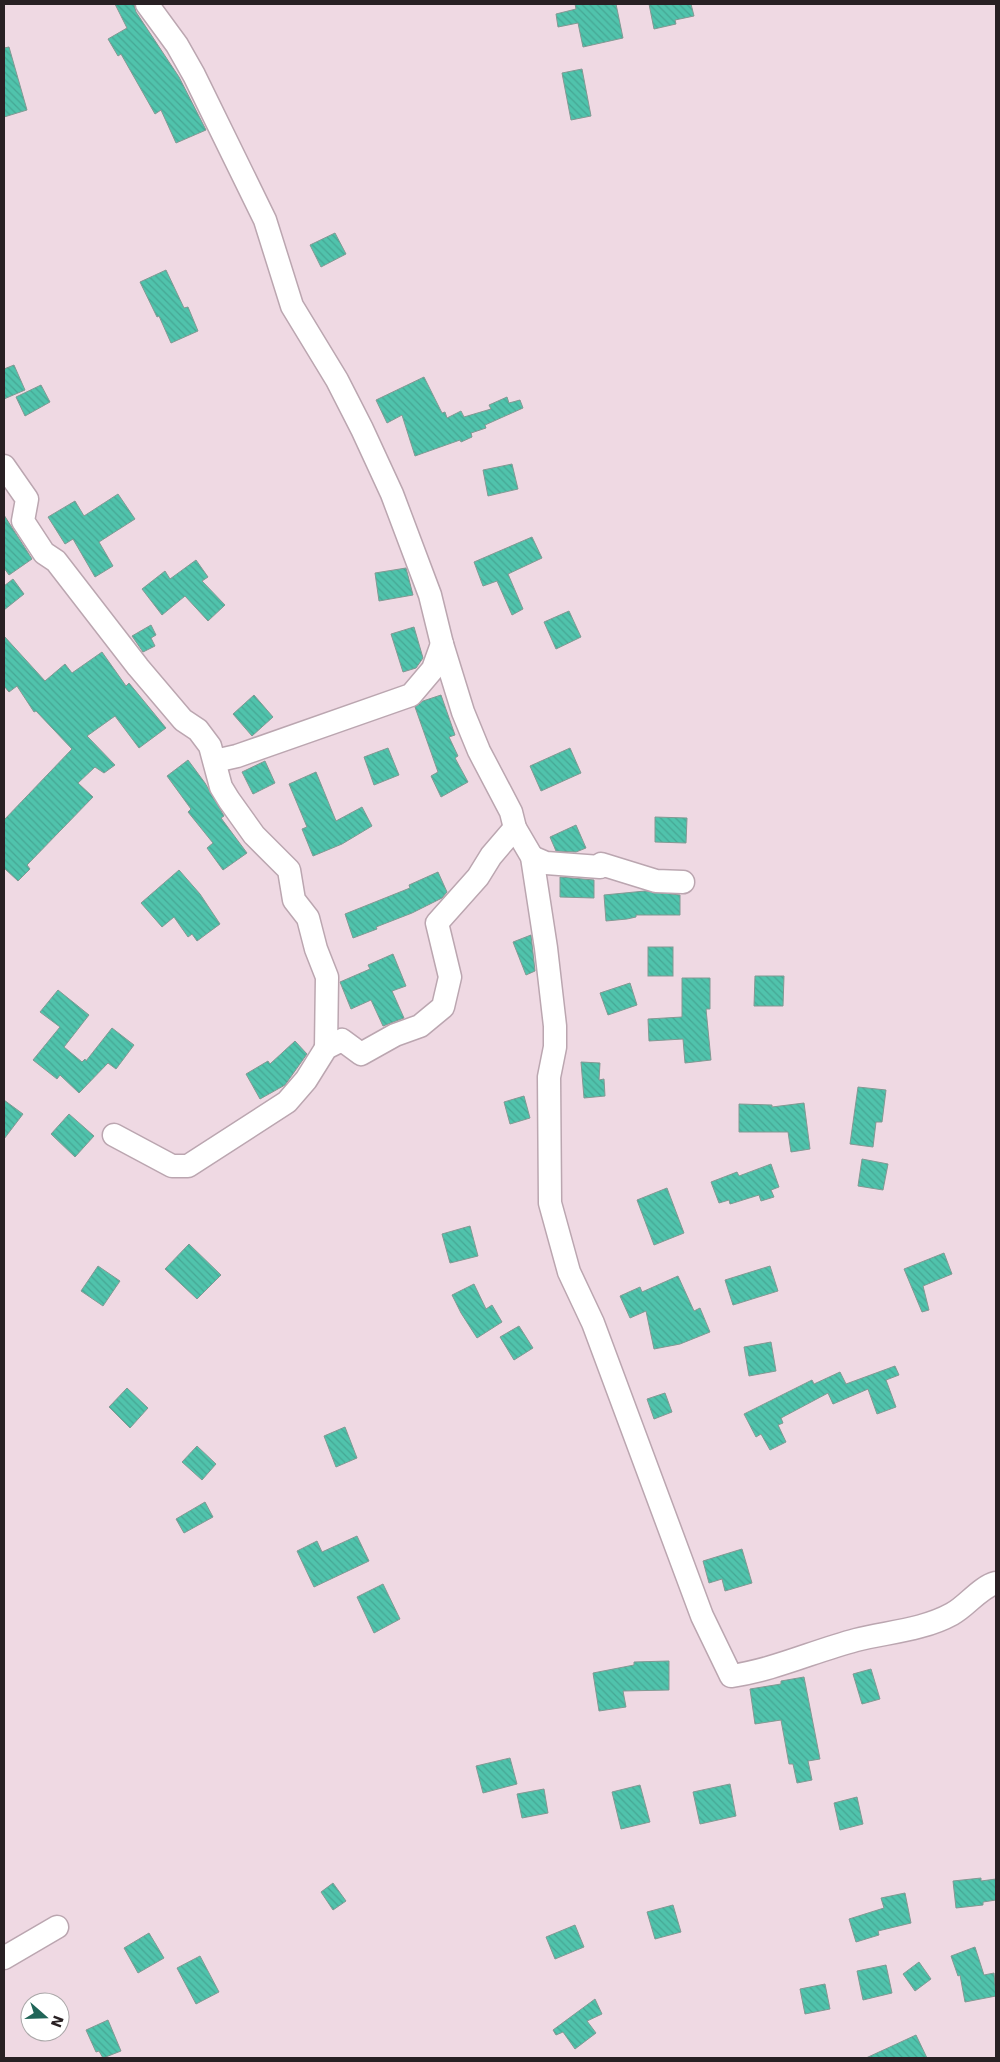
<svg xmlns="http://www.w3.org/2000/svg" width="1000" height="2062" viewBox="0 0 1000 2062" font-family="'DejaVu Sans',sans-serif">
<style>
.building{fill:url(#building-back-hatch);stroke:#829993}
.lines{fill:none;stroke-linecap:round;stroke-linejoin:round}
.minor-casing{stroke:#bba6b0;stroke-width:25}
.minor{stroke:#fff;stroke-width:22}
</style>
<defs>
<pattern id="building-back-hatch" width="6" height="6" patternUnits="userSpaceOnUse" patternTransform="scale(1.25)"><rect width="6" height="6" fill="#50c3ac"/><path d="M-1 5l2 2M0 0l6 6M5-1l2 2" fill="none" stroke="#46a794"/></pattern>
</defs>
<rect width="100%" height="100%" fill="#efd9e3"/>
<g class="building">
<polygon points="115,4 134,4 136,12 179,77 206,130 176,143 161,110 155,114 121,54 118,56 108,39 127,28"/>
<polygon points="575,4 616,4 623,38 583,47 578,23 558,27 556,14 576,9"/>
<polygon points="649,4 691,4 694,16 675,20 676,24 654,29"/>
<polygon points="9,47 27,110 4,117 4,48"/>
<polygon points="582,69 591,116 571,120 562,73"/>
<polygon points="335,233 346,254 321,267 310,245"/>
<polygon points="166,270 184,308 188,307 198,331 171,343 159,316 157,317 140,282"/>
<polygon points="14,365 25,390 4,399 4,369"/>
<polygon points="424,377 442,413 445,412 447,418 461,411 464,417 491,409 489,405 507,397 509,403 520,400 523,408 485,425 486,428 471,433 472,437 461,442 460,440 415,456 402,415 387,423 376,400"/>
<polygon points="41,385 50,402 25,416 16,397"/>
<polygon points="512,464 518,489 488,496 483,470"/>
<polygon points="118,494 135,519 99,542 113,566 95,577 73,539 65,544 48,517 75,501 84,516"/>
<polygon points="4,515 32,559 9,575 4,568"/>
<polygon points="532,537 542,558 508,574 523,609 512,615 497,581 483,586 474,562"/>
<polygon points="196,560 208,577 202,581 225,605 208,621 185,596 162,615 142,589 165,571 170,579"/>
<polygon points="406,568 413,595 379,601 375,573"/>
<polygon points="13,579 24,594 4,610 4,586"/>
<polygon points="569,611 581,637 556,649 544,622"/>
<polygon points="151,625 156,635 151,638 155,646 143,652 132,636"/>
<polygon points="414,627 423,658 416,668 403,672 391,634"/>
<polygon points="4,636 45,681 65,664 72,673 102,652 126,686 129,683 166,728 139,748 115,716 87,736 115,765 104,773 95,767 78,783 93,797 27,865 30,869 18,881 4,868 4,820 72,749 36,711 34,712 17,686 9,692 4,686"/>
<polygon points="254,695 273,717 252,736 233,714"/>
<polygon points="441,695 455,735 449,737 458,756 455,758 468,782 441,797 431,776 438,772 415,707 423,701"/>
<polygon points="388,748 399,775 374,785 364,757"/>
<polygon points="570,748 581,773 541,791 530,766"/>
<polygon points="188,760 205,783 224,816 221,818 247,853 223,870 207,848 213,843 188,812 191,809 167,776"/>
<polygon points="265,761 275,783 253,794 242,772"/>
<polygon points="316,772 336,821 362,807 372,826 342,844 313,856 302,829 307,827 289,784"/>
<polygon points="655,817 687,818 686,843 655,842"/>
<polygon points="576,825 586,848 576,852 556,851 550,837"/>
<polygon points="179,870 200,894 220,924 197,941 192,934 188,937 174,917 162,927 141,903"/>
<polygon points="438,872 447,892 442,898 412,913 376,927 377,929 353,938 345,914 410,888 409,885"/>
<polygon points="560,877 594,880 594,898 560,897"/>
<polygon points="645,891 680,895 680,915 636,915 636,917 627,919 606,921 604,895"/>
<polygon points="531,935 535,971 526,975 513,942"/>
<rect x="648" y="947" width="25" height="29"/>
<polygon points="393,954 406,986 392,991 404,1018 383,1026 371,1000 351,1009 340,982 370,969 368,965"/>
<polygon points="755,976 784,976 783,1006 754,1006"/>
<polygon points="682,978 710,978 710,1009 706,1009 711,1060 685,1063 683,1039 649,1041 648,1019 682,1017"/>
<polygon points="630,983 637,1005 608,1015 600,993"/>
<polygon points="58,990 89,1015 64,1047 82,1062 85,1059 86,1061 112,1028 134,1045 116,1069 108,1063 79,1093 60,1075 57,1079 33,1060 60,1027 40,1012"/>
<polygon points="295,1041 307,1054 285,1085 260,1099 246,1074 268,1061 270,1064"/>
<polygon points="581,1062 600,1063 599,1080 604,1079 605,1096 584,1098"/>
<polygon points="858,1087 886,1090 882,1122 876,1122 873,1147 850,1144"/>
<polygon points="524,1096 530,1118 510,1124 504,1102"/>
<polygon points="4,1100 23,1114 4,1139"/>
<polygon points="804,1103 810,1149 791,1152 788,1132 739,1132 739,1104 772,1105 772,1107"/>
<polygon points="69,1114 94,1136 75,1157 51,1134"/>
<polygon points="862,1159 888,1164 883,1190 858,1186"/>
<polygon points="771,1164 779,1187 771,1190 774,1197 761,1201 759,1195 730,1204 729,1200 719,1203 711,1182 737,1172 739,1176"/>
<polygon points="667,1188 684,1233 654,1245 637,1200"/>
<polygon points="470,1226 478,1256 450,1263 442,1234"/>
<polygon points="189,1244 221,1275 197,1299 165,1269"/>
<polygon points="944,1253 952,1274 923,1286 929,1310 922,1312 904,1269"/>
<polygon points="98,1266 120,1281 103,1306 81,1291"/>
<polygon points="770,1266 778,1291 733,1305 725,1280"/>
<polygon points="678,1276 694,1311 700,1308 710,1332 680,1344 654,1349 646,1311 630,1318 620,1296 640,1287 642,1292"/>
<polygon points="474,1284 486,1309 492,1305 502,1322 477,1338 461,1313 452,1295"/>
<polygon points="519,1326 533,1348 514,1360 500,1337"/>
<polygon points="771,1342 776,1371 749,1376 744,1347"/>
<polygon points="895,1366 899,1375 886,1380 896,1407 877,1414 868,1389 833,1404 828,1393 781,1418 783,1423 778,1425 786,1442 770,1450 761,1434 756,1437 744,1414 812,1380 814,1384 840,1372 846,1384"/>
<polygon points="127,1388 148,1408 130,1428 109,1407"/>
<polygon points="665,1393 672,1412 654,1419 647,1399"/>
<polygon points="345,1427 357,1458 336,1467 324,1436"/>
<polygon points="197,1446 216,1464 202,1480 182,1462"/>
<polygon points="205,1502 213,1517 184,1533 176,1519"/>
<polygon points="357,1536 369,1561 314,1587 297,1551 317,1541 322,1552"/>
<polygon points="742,1549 752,1583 725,1591 722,1579 709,1583 703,1561"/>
<polygon points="383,1584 400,1619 374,1633 357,1597"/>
<polygon points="669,1661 669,1690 623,1691 626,1707 599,1711 593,1673 634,1665 634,1662"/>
<polygon points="871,1669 880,1699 862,1704 853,1674"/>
<polygon points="804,1677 820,1759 808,1761 812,1780 797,1783 793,1764 789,1764 781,1720 755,1724 750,1689 781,1684 781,1681"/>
<polygon points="510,1758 517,1784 483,1793 476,1766"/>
<polygon points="730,1784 736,1816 700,1824 693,1792"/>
<polygon points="640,1785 650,1822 621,1829 612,1792"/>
<polygon points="544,1789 548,1813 522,1818 517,1794"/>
<polygon points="857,1797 863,1824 840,1830 834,1803"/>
<polygon points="981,1878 981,1881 996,1879 996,1900 983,1902 983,1905 956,1908 953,1881"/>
<polygon points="333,1883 346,1901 333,1910 321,1892"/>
<polygon points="905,1893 911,1923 878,1931 879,1935 856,1942 849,1919 884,1908 881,1898"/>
<polygon points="673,1905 681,1932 655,1939 647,1912"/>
<polygon points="575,1925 584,1947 555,1959 546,1937"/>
<polygon points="149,1933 164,1958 138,1973 124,1948"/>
<polygon points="975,1947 984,1975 994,1973 996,1996 965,2002 960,1975 958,1976 951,1956"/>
<polygon points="200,1956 219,1992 196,2004 177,1968"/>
<polygon points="919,1962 931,1979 915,1991 903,1974"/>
<polygon points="886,1965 892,1993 863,2000 857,1971"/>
<polygon points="825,1984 830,2009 805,2014 800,1989"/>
<polygon points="595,1999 602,2014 587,2021 596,2033 575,2049 563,2032 556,2035 553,2030"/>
<polygon points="108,2020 121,2051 103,2058 99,2051 96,2052 86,2030"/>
<polygon points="916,2035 927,2058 866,2058"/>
</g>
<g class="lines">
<defs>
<g id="minor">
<path d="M147 4 177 45 194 75 265 220 292 306 337 380 362 429 392 494 430 595 442 644 463 712 479 751 511 812 515 828 532 857 546 948 555 1026V1047L549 1077 550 1203 569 1272 593 1323 702 1616 731 1676C774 1670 814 1651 856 1640 888 1632 923 1630 952 1614 967 1606 980 1587 996 1583"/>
<polyline points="4,466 27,499 23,521 44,553 56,561 138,667 183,720 198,730 210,746 221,787 229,800 254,835 289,870 294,900 308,918 316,949 327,977 326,1048"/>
<polyline points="215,761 237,756 411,695 433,669 442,644"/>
<polyline points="532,857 546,863 600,867 601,864 656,881 683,882"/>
<polyline points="114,1135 172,1166 188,1166 287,1102 306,1080 326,1048 342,1040 361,1054 395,1035 420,1026 443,1007 450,977 437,923 478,877 491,856 515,828"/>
<polyline points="4,1958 57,1927"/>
</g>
</defs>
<use href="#minor" class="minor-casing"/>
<use href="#minor" class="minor"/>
</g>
<rect width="1000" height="2062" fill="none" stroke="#282023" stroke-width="10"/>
<g transform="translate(45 2017) rotate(110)"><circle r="24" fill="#ffffff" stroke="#a9a6a7"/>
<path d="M0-4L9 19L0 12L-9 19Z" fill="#206558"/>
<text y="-8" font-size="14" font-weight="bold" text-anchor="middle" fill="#282023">N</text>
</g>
</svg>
